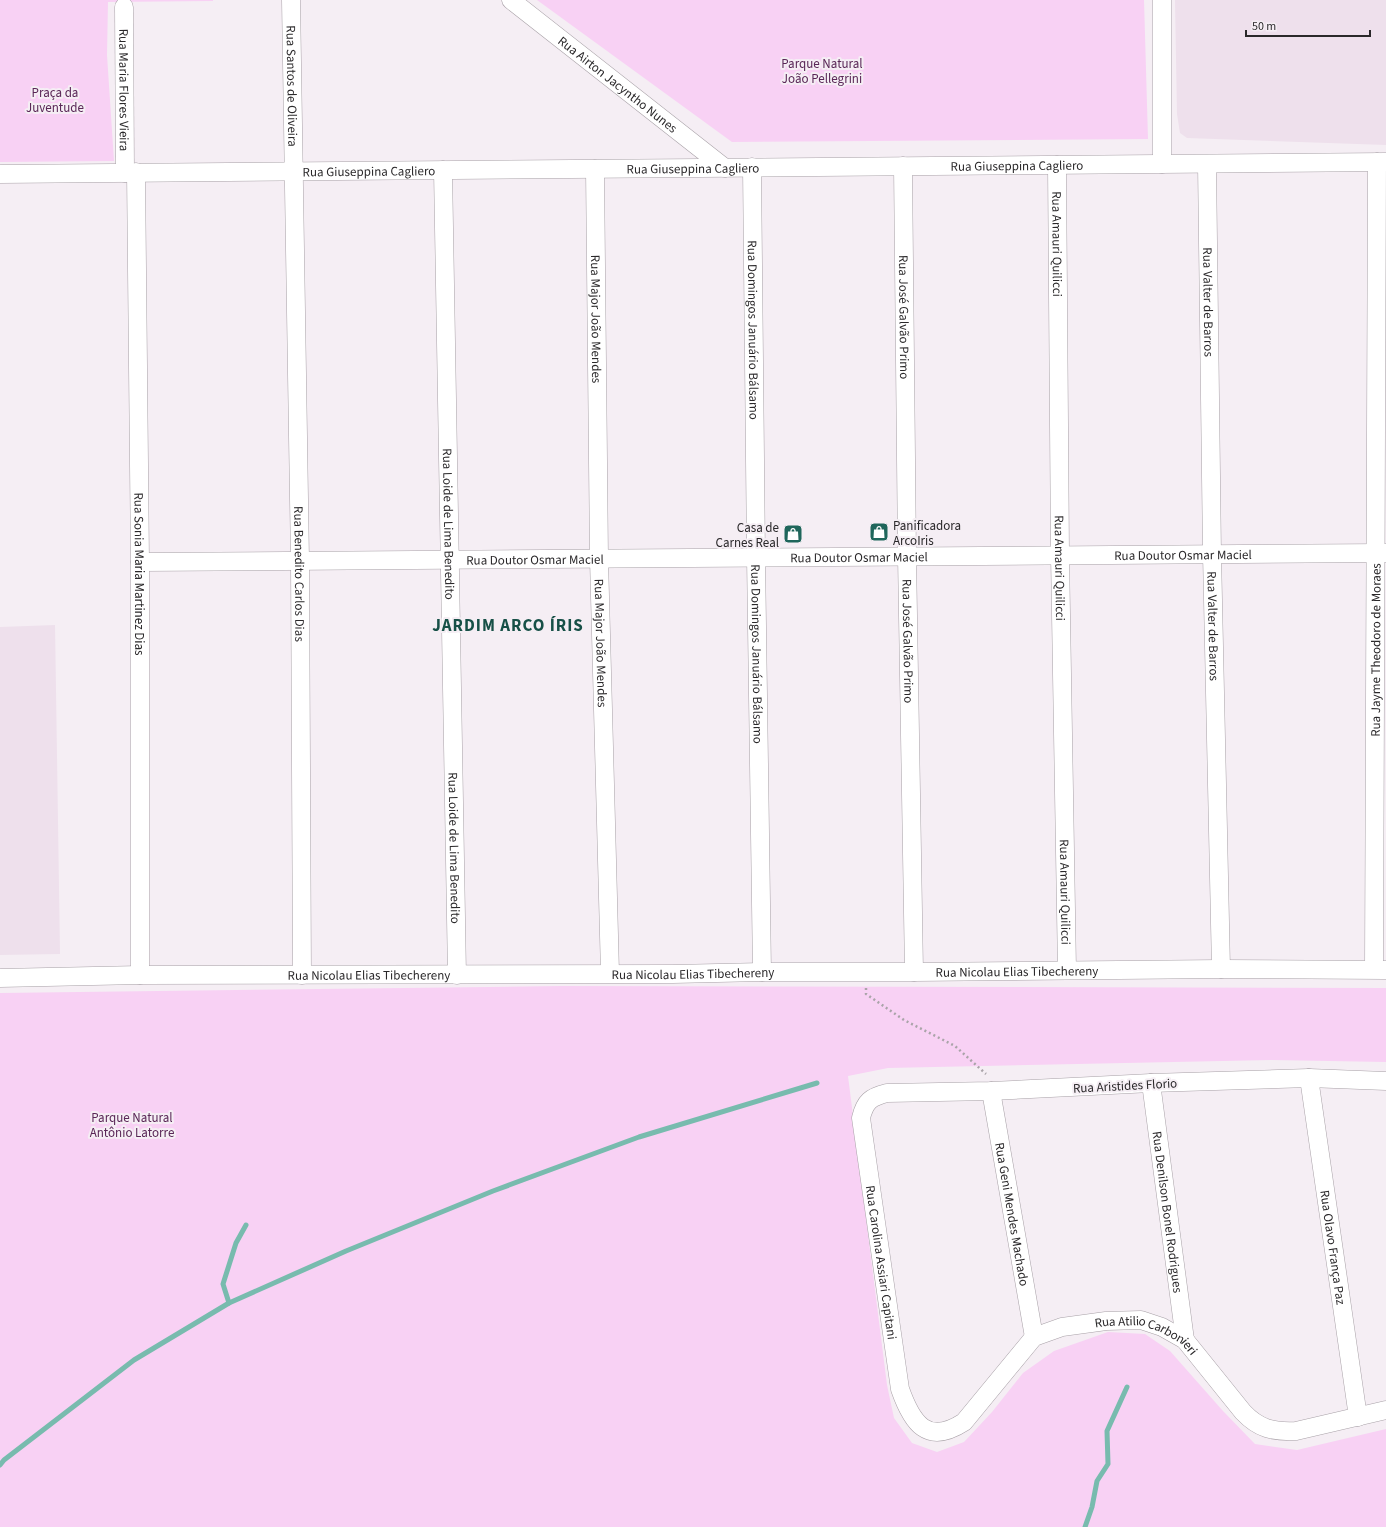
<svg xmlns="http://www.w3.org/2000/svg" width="1386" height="1527" viewBox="0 0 1386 1527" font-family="'Source Sans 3',sans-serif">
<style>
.built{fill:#eee0ec}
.green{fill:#f8d1f4}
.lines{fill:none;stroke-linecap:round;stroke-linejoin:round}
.stream{stroke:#78bbae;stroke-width:5}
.minor-casing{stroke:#a8a1a7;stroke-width:19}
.path{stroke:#aaa4a9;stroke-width:2.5;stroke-dasharray:2 3;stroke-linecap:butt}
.minor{stroke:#fff;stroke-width:18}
.labels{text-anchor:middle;stroke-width:4;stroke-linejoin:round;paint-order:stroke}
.park-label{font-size:13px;fill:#5a2757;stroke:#f5eef4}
.street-label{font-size:13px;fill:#2a282a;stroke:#f5eef4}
.poi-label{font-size:13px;fill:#2a282a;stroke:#f5eef4;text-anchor:start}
.district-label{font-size:17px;font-weight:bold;letter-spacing:1px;fill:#175047;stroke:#f5eef4}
</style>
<rect width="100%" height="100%" fill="#f5eef4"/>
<g class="built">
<polygon points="1175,0 1386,0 1386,145 1187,138 1180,133 1177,114"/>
<polygon points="55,625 60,954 0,955 0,627"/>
</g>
<g class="green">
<polygon points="0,0 213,0 213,1 108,2 107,55 114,161 0,162"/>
<polygon points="537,0 1144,0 1148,139 732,142"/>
<polygon points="561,986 1386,988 1386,1062 1271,1060 888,1068 848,1076 887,1385 894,1418 912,1443 937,1452 964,1442 992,1412 1023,1373 1054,1351 1108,1332 1145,1334 1170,1351 1223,1411 1255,1444 1297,1450 1386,1429 1386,1527 0,1527 0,993"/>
</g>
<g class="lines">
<g class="stream">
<polyline points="229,1303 223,1284 236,1243 246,1225"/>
<polyline points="0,1465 4,1460 134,1360 229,1303 346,1251 493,1191 639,1137 817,1083"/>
<polyline points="1085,1527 1092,1507 1097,1481 1108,1464 1107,1431 1127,1387"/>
</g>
<defs>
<g id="minor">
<path id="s1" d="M291 0 300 561 302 975"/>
<path id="s2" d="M511 0 725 168"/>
<path id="s3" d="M124 7 125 173"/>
<polyline points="1162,164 1162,0"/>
<path id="s4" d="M1207 164 1212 554 1221 969"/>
<path id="s5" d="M1057 165 1060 555 1067 970"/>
<path id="s6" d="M903 166 907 556 914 972"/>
<path id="s7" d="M752 167 756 557 762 972"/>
<path id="s8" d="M595 169 599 559 610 973"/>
<path id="s9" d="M443 170 457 975"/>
<path id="s10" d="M136 172 140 562V975"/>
<path id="s11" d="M0 174 1386 162"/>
<path id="s12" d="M140 562 1386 553"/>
<path id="s13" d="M1374 969 1377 162"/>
<path id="s14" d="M0 978 140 975 673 974 762 972H914L1221 969 1386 970"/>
<path id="s15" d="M1309 1078 1358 1417"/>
<path id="s16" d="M1386 1081 1309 1078 1151 1083 991 1091 887 1093C871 1097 865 1101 861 1118L900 1389C912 1423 927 1446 964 1422L1034 1337 1062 1327 1106 1321 1141 1320 1162 1327 1185 1340 1243 1412C1259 1429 1273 1432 1296 1431L1386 1410"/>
<path id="s17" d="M1151 1083 1185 1340"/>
<path id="s18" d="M991 1091 1034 1337"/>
</g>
</defs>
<use href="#minor" class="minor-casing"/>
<polyline class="path" points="866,988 866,994 904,1020 955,1046 986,1074"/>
<use href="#minor" class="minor"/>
</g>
<defs>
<symbol id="shop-square" viewBox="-11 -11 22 22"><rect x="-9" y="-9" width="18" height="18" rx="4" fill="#1f665b" stroke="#f5eef4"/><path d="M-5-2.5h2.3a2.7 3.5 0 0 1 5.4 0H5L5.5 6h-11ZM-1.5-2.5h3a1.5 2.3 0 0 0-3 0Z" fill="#fff"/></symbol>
</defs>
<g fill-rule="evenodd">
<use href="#shop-square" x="868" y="521" width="22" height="22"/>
<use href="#shop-square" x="782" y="523" width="22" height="22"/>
</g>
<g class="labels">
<g class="park-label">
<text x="822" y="68">Parque Natural<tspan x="822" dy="15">João Pellegrini</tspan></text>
<text x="55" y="97">Praça da<tspan x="55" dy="15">Juventude</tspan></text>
<text x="132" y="1122">Parque Natural<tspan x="132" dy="15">Antônio Latorre</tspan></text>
</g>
<g class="street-label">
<text dy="5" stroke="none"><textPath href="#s2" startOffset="136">Rua Airton Jacyntho Nunes</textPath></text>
<text dy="5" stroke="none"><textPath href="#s1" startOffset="86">Rua Santos de Oliveira</textPath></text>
<text dy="5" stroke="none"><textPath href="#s3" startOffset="83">Rua Maria Flores Vieira</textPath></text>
<text dy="5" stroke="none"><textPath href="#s11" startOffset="1017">Rua Giuseppina Cagliero</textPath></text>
<text dy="5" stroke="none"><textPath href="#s11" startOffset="693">Rua Giuseppina Cagliero</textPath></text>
<text dy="5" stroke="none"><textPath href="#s11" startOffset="369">Rua Giuseppina Cagliero</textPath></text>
<text dy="5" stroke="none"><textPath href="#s5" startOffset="79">Rua Amauri Quilicci</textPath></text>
<text dy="5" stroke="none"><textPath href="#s4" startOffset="138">Rua Valter de Barros</textPath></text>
<text dy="5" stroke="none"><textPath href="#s6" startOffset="151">Rua José Galvão Primo</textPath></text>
<text dy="5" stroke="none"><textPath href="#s8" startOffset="150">Rua Major João Mendes</textPath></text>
<text dy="5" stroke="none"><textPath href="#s7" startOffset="163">Rua Domingos Januário Bálsamo</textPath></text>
<text dy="5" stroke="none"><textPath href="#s9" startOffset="354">Rua Loide de Lima Benedito</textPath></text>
<text dy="5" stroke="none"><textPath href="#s12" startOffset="1043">Rua Doutor Osmar Maciel</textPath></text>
<text dy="5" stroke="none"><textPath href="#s12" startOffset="719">Rua Doutor Osmar Maciel</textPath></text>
<text dy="5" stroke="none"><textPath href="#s12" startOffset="395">Rua Doutor Osmar Maciel</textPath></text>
<text dy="5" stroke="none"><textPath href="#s5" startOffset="403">Rua Amauri Quilicci</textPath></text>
<text dy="5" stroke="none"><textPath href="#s10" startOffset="402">Rua Sonia Maria Martinez Dias</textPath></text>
<text dy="5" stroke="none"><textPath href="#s1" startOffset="574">Rua Benedito Carlos Dias</textPath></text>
<text dy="5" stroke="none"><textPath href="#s4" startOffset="462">Rua Valter de Barros</textPath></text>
<text dy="5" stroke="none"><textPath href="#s6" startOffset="475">Rua José Galvão Primo</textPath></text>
<text dy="5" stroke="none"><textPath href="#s8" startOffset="474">Rua Major João Mendes</textPath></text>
<text dy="5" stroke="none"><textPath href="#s13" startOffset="319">Rua Jayme Theodoro de Moraes</textPath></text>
<text dy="5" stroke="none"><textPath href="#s7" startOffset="487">Rua Domingos Januário Bálsamo</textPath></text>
<text dy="5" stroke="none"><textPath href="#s9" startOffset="678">Rua Loide de Lima Benedito</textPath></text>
<text dy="5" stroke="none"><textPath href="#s5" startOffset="727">Rua Amauri Quilicci</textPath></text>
<text dy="5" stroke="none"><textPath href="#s14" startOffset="1017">Rua Nicolau Elias Tibechereny</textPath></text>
<text dy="5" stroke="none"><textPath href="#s14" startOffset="693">Rua Nicolau Elias Tibechereny</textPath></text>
<text dy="5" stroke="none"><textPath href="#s14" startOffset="369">Rua Nicolau Elias Tibechereny</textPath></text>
<text transform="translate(1125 1085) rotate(-3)" y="5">Rua Aristides Florio</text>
<text dy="5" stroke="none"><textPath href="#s17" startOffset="130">Rua Denilson Bonel Rodrigues</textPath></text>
<text dy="5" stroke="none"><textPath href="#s18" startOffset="125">Rua Geni Mendes Machado</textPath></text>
<text dy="5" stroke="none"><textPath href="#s15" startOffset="171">Rua Olavo França Paz</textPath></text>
<text dy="5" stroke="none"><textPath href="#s16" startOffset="684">Rua Carolina Assiari Capitani</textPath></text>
<text dy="5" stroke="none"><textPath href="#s16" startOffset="1130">Rua Atilio Carbonieri</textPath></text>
</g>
<g class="poi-label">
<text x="893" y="530">Panificadora<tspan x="893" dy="15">ArcoIris</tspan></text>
<text x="779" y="532" text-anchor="end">Casa de<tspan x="779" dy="15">Carnes Real</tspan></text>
</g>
<g class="district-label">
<text x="508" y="631">JARDIM ARCO ÍRIS</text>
</g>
</g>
<path d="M1246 30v6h124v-6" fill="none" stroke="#2a282a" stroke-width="2"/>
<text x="1252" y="30" font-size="12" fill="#2a282a" stroke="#f5eef4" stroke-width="3" paint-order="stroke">50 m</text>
</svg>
